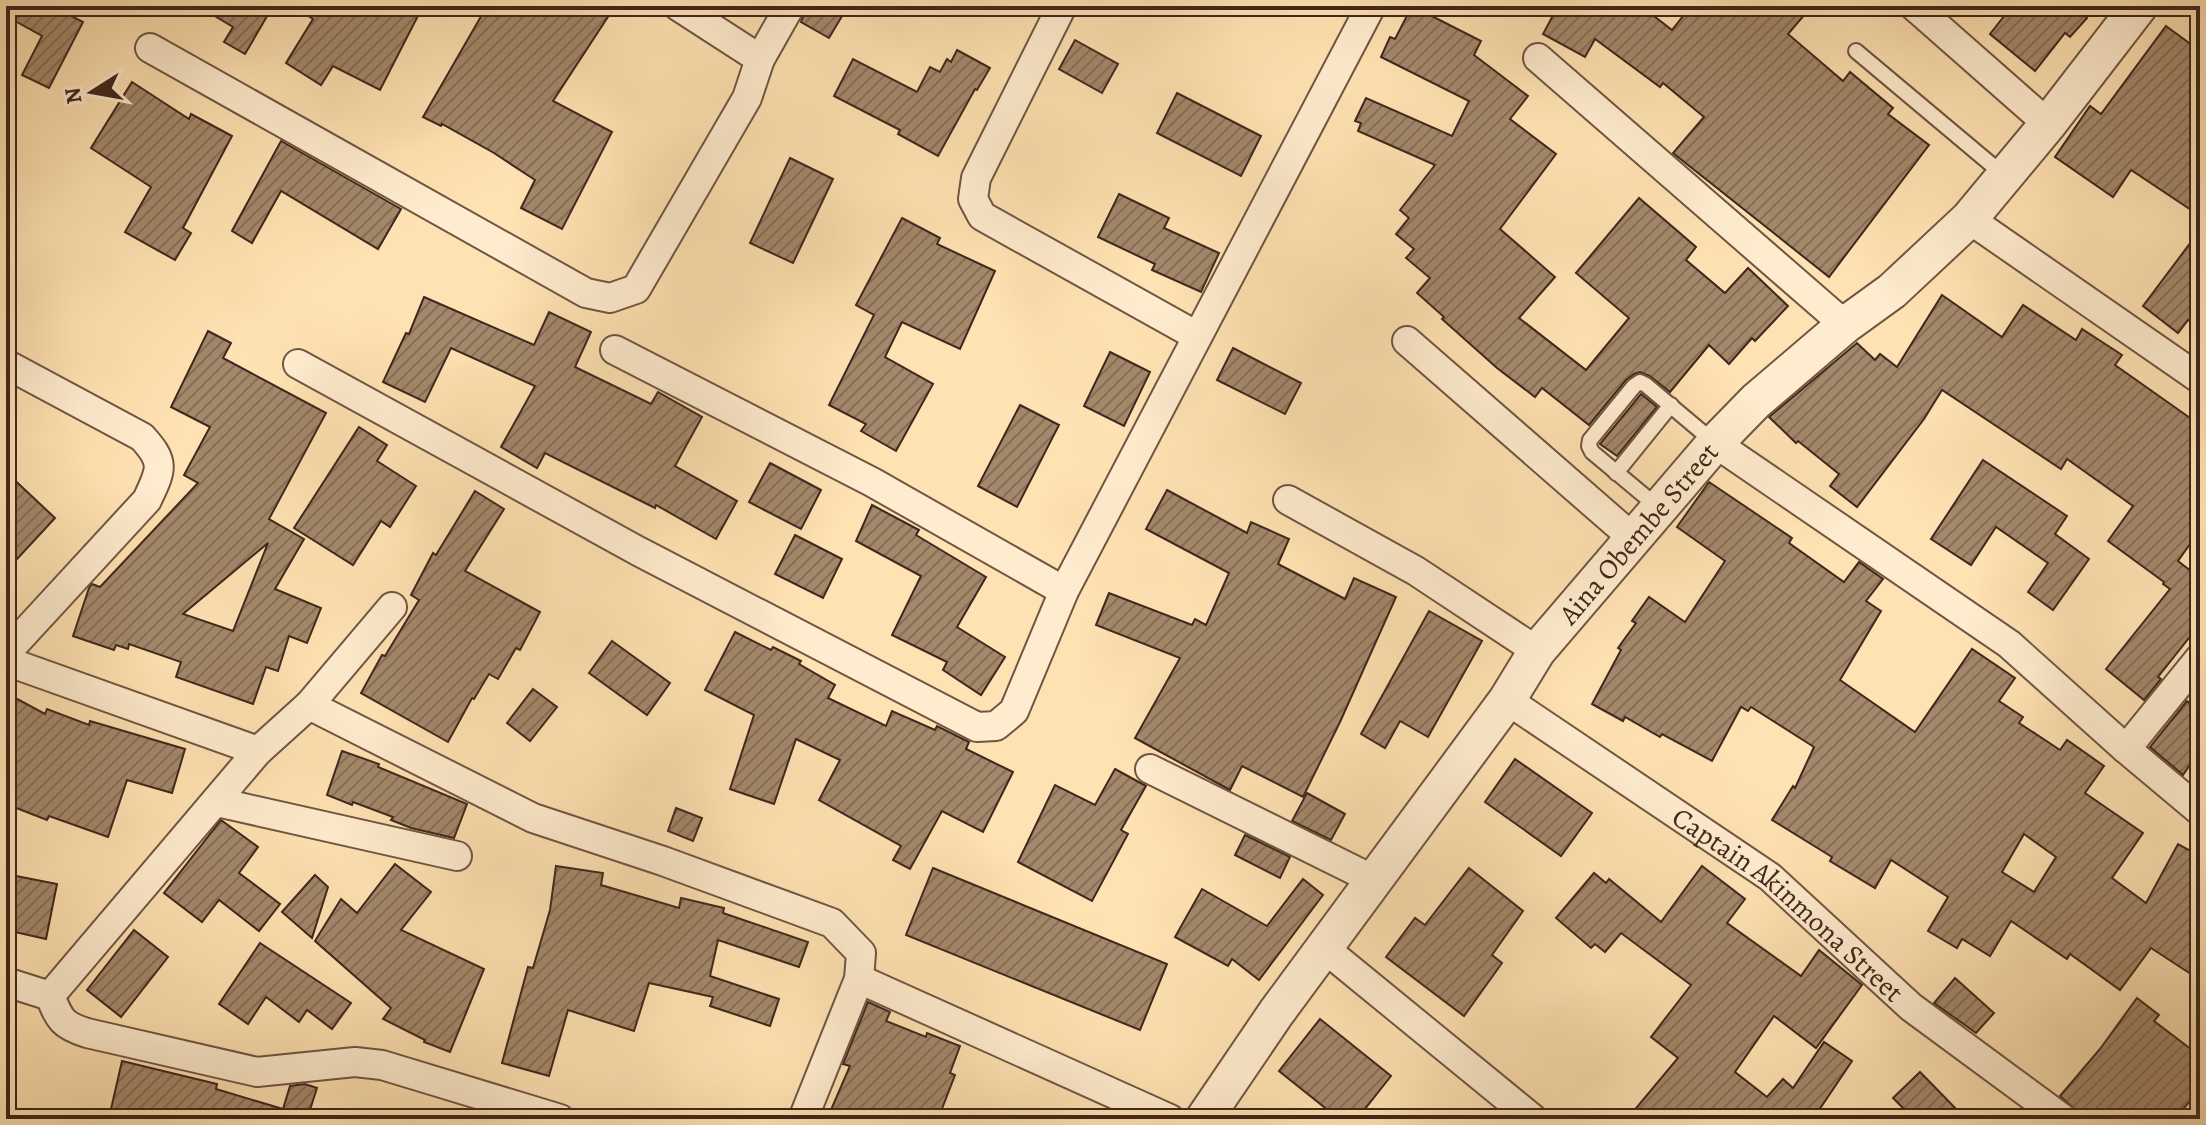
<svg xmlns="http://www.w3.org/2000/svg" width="2206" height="1125" viewBox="0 0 2206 1125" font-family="Alegreya,serif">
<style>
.building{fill:url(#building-hatch);stroke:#40261c;stroke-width:2;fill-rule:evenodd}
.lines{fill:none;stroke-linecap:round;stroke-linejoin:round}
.service-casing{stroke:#705542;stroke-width:18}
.minor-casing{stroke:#705542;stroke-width:32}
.tertiary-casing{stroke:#705542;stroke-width:40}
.service{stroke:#ffecce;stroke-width:14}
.minor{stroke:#ffecce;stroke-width:28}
.tertiary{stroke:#ffecce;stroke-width:36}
.labels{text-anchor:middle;stroke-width:7;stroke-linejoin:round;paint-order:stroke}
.street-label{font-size:28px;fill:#40261c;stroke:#ffecce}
</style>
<defs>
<pattern id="building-hatch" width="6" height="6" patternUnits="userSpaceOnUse" patternTransform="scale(2)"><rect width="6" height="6" fill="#a3886b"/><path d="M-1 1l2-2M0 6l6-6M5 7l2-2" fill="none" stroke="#866f57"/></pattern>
</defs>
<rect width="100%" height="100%" fill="#ffe2b3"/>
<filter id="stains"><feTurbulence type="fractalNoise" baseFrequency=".0025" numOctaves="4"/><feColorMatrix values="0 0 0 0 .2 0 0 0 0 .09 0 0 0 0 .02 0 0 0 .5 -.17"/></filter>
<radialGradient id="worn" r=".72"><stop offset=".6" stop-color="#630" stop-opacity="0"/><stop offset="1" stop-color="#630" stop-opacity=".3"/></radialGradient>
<g class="building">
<polygon points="6,6 51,6 83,22 49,88 22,75 42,36 6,16"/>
<polygon points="198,6 273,6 245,54 224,42 233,27"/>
<polygon points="292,6 423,6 380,90 333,66 321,85 286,63 313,19"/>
<polygon points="487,6 615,6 553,101 612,132 562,229 521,208 535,180 494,153 442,124 441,126 423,117"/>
<polygon points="807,6 848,6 829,38 801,22"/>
<polygon points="1412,6 1481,41 1474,55 1528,96 1510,119 1556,154 1500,229 1555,277 1519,318 1586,370 1629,318 1576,273 1639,198 1696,247 1686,260 1725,293 1748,268 1788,306 1755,341 1752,338 1729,364 1709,345 1670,392 1650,376 1640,372 1634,374 1626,380 1589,425 1542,388 1535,397 1497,368 1442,319 1444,317 1417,293 1430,278 1406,258 1414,249 1396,234 1409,218 1400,210 1435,165 1358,131 1361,123 1355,121 1366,98 1452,136 1469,101 1381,57 1390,37 1395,39"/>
<polygon points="1558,6 1641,6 1672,30 1691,6 1812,6 1788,34 1843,81 1850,72 1893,108 1888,114 1929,145 1829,277 1673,153 1704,117 1663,83 1660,87 1595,39 1585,57 1543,34"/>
<polygon points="2012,6 2092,6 2085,16 2087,18 2070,37 2065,33 2035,71 1990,34"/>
<polygon points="2166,26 2200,51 2200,216 2131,170 2113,197 2055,157 2090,106 2101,114"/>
<polygon points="1075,40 1118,64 1102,93 1059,69"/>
<polygon points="957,50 990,68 977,90 975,89 938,156 898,134 900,130 834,96 853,59 917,92 930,67 940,72 947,59 951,62"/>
<polygon points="132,82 189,119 191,114 232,136 183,228 191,233 175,260 125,232 151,187 91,148"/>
<polygon points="1177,93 1261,136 1241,176 1157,133"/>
<polygon points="281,141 401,209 378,249 281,191 252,243 232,231"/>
<polygon points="790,158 833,179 793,263 750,243"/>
<polygon points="1119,194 1169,218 1164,228 1219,253 1201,292 1152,270 1155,264 1098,237"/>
<polygon points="902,218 940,238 937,244 995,271 960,349 902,322 885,357 933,384 896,451 861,431 866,424 829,405 874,315 856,305"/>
<polygon points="2200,230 2200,328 2188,320 2178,333 2143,306"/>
<polygon points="1942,295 2002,337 2023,305 2076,340 2082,329 2122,355 2115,365 2200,425 2200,530 2178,561 2200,578 2200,624 2158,677 2161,679 2144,700 2106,669 2170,589 2163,584 2164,582 2108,541 2133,506 2067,459 2061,469 1942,390 1924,419 1857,507 1830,486 1839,474 1798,441 1796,443 1769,417 1857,343 1875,360 1880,354 1897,367"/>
<polygon points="424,297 534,345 549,312 591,332 575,367 651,404 658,392 702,417 675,466 737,501 716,539 656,505 655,508 545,453 537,468 501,447 535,386 451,348 425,402 383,382 406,333 409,334"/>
<path d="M208 331 231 343 223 358 326 413 269 519 304 539 275 589 321 608 307 643 289 636 278 671 266 667 253 704 176 677 181 662 129 644 128 649 116 645 114 650 73 636 89 588 92 584 100 587 198 483 184 475 210 427 171 407ZM268 543 233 631 183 614Z"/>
<polygon points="1233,348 1301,383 1285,414 1217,380"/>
<polygon points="1110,352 1150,372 1124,426 1084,406"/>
<polygon points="1641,394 1657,407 1617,456 1600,444"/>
<polygon points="1020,405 1059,425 1017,507 978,486"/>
<polygon points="359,427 387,445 377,461 416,486 390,527 381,521 353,565 294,528"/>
<polygon points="1983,460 2067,516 2055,534 2089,559 2053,610 2028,592 2048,563 1996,527 1971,565 1931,539"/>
<polygon points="770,463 821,490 801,529 749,502"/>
<polygon points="6,472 55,518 6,571"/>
<path d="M1709 482 1792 538 1789 543 1844 582 1859 562 1883 579 1866 601 1881 611 1840 680 1915 732 1972 649 2015 678 1999 701 2023 717 2019 723 2060 750 2067 740 2104 766 2085 793 2143 833 2112 878 2146 903 2178 844 2200 856V980L2151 948 2120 990 2070 954 2067 959 2011 921 1990 956 1962 939 1957 948 1928 931 1948 897 1891 860 1875 888 1830 861 1832 857 1772 820 1793 786 1795 788 1814 747 1751 707 1748 711 1741 707 1712 761 1662 734 1660 737 1625 717 1623 721 1592 704 1621 650 1618 648 1636 623 1632 621 1649 597 1685 622 1725 561 1677 527ZM2024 834 2056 857 2034 892 2002 872Z"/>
<polygon points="1167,490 1247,533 1251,522 1289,539 1278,564 1345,599 1354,578 1396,597 1340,722 1303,797 1242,766 1230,790 1135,738 1180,658 1096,625 1109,593 1192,625 1195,619 1206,625 1229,573 1146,529"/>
<polygon points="475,491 504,509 465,571 540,612 520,650 516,648 498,679 489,674 474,699 472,698 448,742 361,693 382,655 385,656 419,600 411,595 433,553 436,555"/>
<polygon points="872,505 919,530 916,535 986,577 957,627 1005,657 981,695 943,670 947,662 892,635 921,576 856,541"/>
<polygon points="795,535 842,559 823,598 775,574"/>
<polygon points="1429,611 1482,641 1428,737 1400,721 1385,748 1361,734"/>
<polygon points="735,632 771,650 773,647 801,661 799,664 835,685 828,698 886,726 892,711 935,730 937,726 969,742 966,749 1013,772 983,832 942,811 910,869 893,860 901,846 819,800 840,760 796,739 774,804 730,789 754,715 705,690"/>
<polygon points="612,641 670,683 647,715 589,673"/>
<polygon points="533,689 557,707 530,741 507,723"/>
<polygon points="6,693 45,714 47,709 89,725 90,721 185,749 172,793 127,780 108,837 49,816 47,820 6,804"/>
<polygon points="2187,701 2200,712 2200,750 2183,775 2150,747"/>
<polygon points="342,751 379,764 378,767 467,804 454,838 411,828 391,820 393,817 353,802 352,805 327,795"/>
<polygon points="1515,759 1592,813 1561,856 1485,802"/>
<polygon points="1115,769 1146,786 1121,830 1128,834 1092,901 1018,862 1055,785 1095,805"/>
<polygon points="1307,793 1345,814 1331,840 1292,821"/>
<polygon points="676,808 702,818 693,841 668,831"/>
<polygon points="221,820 258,847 239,873 280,904 259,931 219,900 202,922 164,893"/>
<polygon points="1245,835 1290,857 1280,878 1235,855"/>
<polygon points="395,864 431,892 401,930 484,969 450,1052 424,1042 425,1040 383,1019 391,1008 315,941 341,899 357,913"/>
<polygon points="556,866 603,873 601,885 679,908 681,898 724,908 723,913 808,942 799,967 718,940 710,976 779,999 770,1026 710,1006 713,997 649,983 634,1031 568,1010 549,1076 502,1063 528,967 533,968 550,910"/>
<polygon points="1702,866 1745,899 1727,923 1801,976 1819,950 1862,985 1816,1048 1774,1016 1735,1072 1767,1097 1783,1079 1793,1088 1824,1042 1852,1061 1813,1119 1627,1119 1678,1058 1651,1037 1691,985 1621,933 1605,952 1595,944 1591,948 1556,918 1594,873 1606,883 1609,879 1661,922"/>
<polygon points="933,868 1167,964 1140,1030 906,935"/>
<polygon points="1469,868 1523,911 1492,955 1502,963 1464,1016 1386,957 1415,918 1425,925"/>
<polygon points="11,875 57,884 46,939 6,930 6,901"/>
<polygon points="315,875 328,887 312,938 282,912"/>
<polygon points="1303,879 1323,895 1259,980 1232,959 1228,966 1175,937 1202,889 1267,926"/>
<polygon points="134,930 168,957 121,1017 87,990"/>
<polygon points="260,943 351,1003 332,1029 307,1010 299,1022 266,997 248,1024 219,1004"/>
<polygon points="1955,978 1994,1013 1976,1033 1934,1003"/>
<polygon points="2137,998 2159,1015 2154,1021 2200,1056 2200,1090 2174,1119 2085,1119 2060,1096 2100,1049"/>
<polygon points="868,1002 890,1012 886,1021 926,1037 927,1033 960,1046 950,1073 955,1075 938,1119 827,1119 850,1066 843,1064"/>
<polygon points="1320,1019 1391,1076 1357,1119 1339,1119 1279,1071"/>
<polygon points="122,1061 217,1084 216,1089 283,1109 290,1086 305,1084 317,1088 307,1119 156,1119 111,1109"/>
<polygon points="1920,1072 1966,1119 1914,1119 1893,1098"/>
</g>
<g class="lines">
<defs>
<g id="service">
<polyline points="1856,51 2005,176"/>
<polyline points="1616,473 1671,405"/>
<polyline points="1659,508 1592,452 1589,446 1590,440 1634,386 1640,382 1646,385 1715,443"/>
</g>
<g id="minor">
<polyline points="1062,6 976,178 973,199 982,216 1197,336"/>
<polyline points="1914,6 2048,124"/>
<polyline points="150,48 586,293 610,298 636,289 747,98 760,59 678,6"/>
<polyline points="1538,58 1845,325"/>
<polyline points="760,59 790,6"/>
<polyline points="1969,219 2200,379"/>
<polyline points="1407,341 1634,539"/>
<polyline points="615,350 872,482 1064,591"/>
<path d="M6 364 142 437C166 463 161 470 147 500L6 653"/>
<polyline points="298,364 638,551 977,727 996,726 1014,711 1064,591 1371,6"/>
<polyline points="1715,443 2009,644 2126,749 2200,811"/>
<polyline points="1288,500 1416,571 1537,651"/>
<polyline points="6,661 258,751"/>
<path id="s1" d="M1507 700 1770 877 1911 1007 2063 1119"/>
<polyline points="309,705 533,818 663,861 832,923 861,953 859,979 803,1119"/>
<polyline points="2126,749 2199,659"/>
<polyline points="1150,769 1376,881"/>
<polyline points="217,802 457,856"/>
<polyline points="1324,948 1533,1119"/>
<polyline points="859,979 1170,1119"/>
<path d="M6 982 50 996C60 1020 62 1025 87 1033L257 1072 355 1062 382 1065 560 1119"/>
<polyline points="50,996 258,751 309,705 392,607"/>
</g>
<g id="tertiary">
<path id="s2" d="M1204 1119 1276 1013 1507 700 1537 651 1715 443 1756 401 1845 325 1892 291 1969 219 2048 124 2139 6"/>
</g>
</defs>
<use href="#service" class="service-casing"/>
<use href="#minor" class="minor-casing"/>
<use href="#tertiary" class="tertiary-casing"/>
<use href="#service" class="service"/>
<use href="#minor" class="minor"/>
<use href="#tertiary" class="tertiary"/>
</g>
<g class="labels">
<g class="street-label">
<text dy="10" stroke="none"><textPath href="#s2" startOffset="730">Aina Obembe Street</textPath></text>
<text dy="10" stroke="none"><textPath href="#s1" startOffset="348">Captain Akinmona Street</textPath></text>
</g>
</g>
<rect width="2206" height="1125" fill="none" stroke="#ffe2b3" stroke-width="32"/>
<rect x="8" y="8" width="2190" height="1109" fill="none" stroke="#40261c" stroke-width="4"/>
<rect x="16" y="16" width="2174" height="1093" fill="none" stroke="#40261c" stroke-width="2"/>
<g transform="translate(92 92) rotate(259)" stroke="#ffecce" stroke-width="6" paint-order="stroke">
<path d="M0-6L14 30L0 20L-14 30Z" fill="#40261c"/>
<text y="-12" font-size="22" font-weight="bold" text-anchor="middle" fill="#40261c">N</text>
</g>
<rect width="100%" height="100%" filter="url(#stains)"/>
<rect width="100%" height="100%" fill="url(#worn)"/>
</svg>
